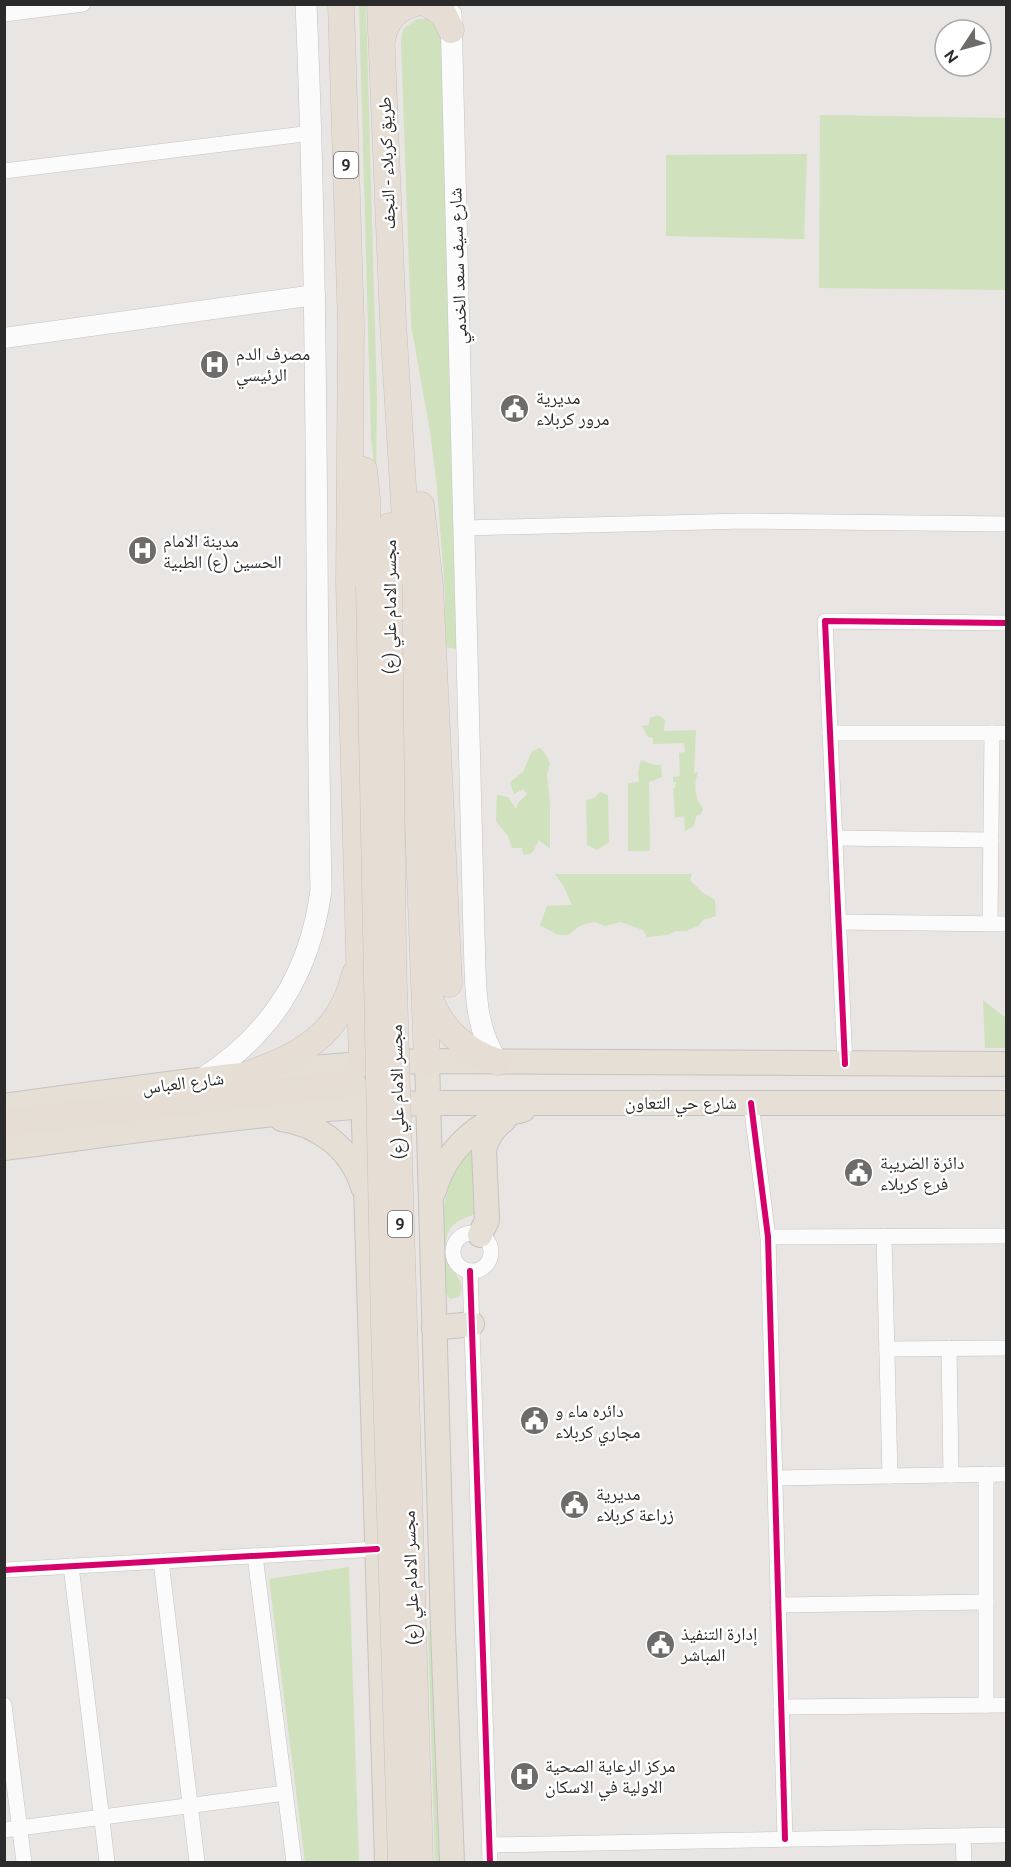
<svg xmlns="http://www.w3.org/2000/svg" width="1011" height="1867" viewBox="0 0 1011 1867" font-family="Ubuntu,'Noto Naskh Arabic',sans-serif">
<style>
.green{fill:#cfe1bd}
.lines{fill:none;stroke-linecap:round;stroke-linejoin:round}
.minor-casing{stroke:#c4c4c4;stroke-width:16}
.tertiary-casing{stroke:#c4c4c4;stroke-width:21}
.secondary-casing{stroke:#c4c4c4;stroke-width:22}
.primary-casing{stroke:#c5c3c2;stroke-width:26}
.trunk-casing{stroke:#c5c3c2;stroke-width:27}
.minor{stroke:#fcfbfb;stroke-width:15}
.tertiary{stroke:#fcfbfb;stroke-width:20}
.secondary{stroke:#fcfbfb;stroke-width:21}
.primary{stroke:#e5dfd5;stroke-width:24}
.trunk{stroke:#e6ddd5;stroke-width:26}
.trunk-bridge-casing{stroke:#c5c3c2;stroke-width:27;stroke-linecap:butt}
.trunk-bridge{stroke:#e6ddd5;stroke-width:26}
.cycleway-casing{stroke:#fff;stroke-width:10}
.cycleway{stroke:#d6006c;stroke-width:6}
.labels{text-anchor:middle;stroke-width:5;stroke-linejoin:round;paint-order:stroke}
.shield{fill:#fff;stroke:#6b6b6b;stroke-width:1.5}
.shield-label{font-size:16px;font-weight:bold;fill:#2b2b2b}
.street-label{font-size:18px;fill:#2b2b2b;stroke:#fff}
.poi-label{font-size:18px;fill:#2b2b2b;stroke:#fff;text-anchor:start}
</style>
<rect width="100%" height="100%" fill="#e8e5e2"/>
<g class="green">
<polygon points="359,5 366,5 377,399 376,481 371,438"/>
<polygon points="417,19 427,19 441,30 456,649 445,647 445,593 437,487 430,431 411,325 401,41 403,29"/>
<polygon points="820,115 1006,118 1006,290 819,288"/>
<polygon points="807,154 804,239 666,236 666,155"/>
<path d="M658 715 665 720 664 731 696 730 694 773 698 772C693 787 695 797 703 809L700 815H697L693 827 685 831 684 816 675 818 673 788H675L676 782H673V777L680 776 679 753 685 752 684 743 653 744V738L648 737 642 726 649 725 650 718Z"/>
<polygon points="540,748 546,755 550,763 547,774 550,805 550,849 539,840 532,853 523,855 522,848 512,848 508,836 496,821 497,795 508,797 516,809 518,803 527,794 523,789 514,794 510,782 523,772 532,751"/>
<polygon points="641,760 654,765 661,765 662,777 649,782 650,851 628,851 628,783 639,782 638,773"/>
<polygon points="600,792 608,795 609,842 597,850 587,845 586,800 594,798"/>
<polygon points="555,874 692,874 690,880 702,892 715,900 716,916 703,920 698,926 686,931 676,931 667,935 647,937 643,930 621,922 605,926 594,922 585,924 578,927 568,935 558,935 540,925 547,906 572,905 563,885"/>
<polygon points="983,1000 1006,1018 1006,1048 985,1048"/>
<path d="M473 1150 476 1214C459 1220 446 1224 446 1245 446 1251 447 1258 450 1263 456 1276 466 1283 459 1297L450 1299C442 1289 444 1275 444 1263 442 1223 439 1180 473 1150Z"/>
<polygon points="349,1567 359,1862 305,1862 269,1579"/>
<polygon points="428,1631 433,1631 439,1862 435,1862"/>
</g>
<g class="lines">
<defs>
<g id="minor">
<polyline points="4,14 83,4"/>
<polyline points="4,171 312,133"/>
<polyline points="465,528 744,521 1006,524"/>
<polyline points="830,733 1006,733"/>
<polyline points="835,838 991,840"/>
<polyline points="839,922 1006,924"/>
<polyline points="990,923 992,733"/>
<polyline points="845,1064 825,621 1006,623"/>
<polyline points="751,1103 768,1237 785,1839"/>
<circle cx="472" cy="1252" r="19"/>
<polyline points="884,1236 890,1476"/>
<polyline points="768,1237 1006,1236"/>
<polyline points="470,1271 490,1862"/>
<polyline points="949,1348 951,1475"/>
<polyline points="887,1349 1006,1348"/>
<polyline points="775,1478 1006,1474"/>
<polyline points="255,1556 294,1862"/>
<polyline points="161,1561 197,1862"/>
<polyline points="71,1566 107,1862"/>
<polyline points="4,1570 377,1549"/>
<polyline points="778,1605 986,1602"/>
<polyline points="4,1705 24,1862"/>
<polyline points="986,1705 986,1474"/>
<polyline points="781,1707 1006,1705"/>
<polyline points="4,1830 285,1793"/>
<polyline points="963,1836 964,1862"/>
<polyline points="490,1845 1006,1835"/>
</g>
<polyline id="tertiary" points="4,338 315,295"/>
<g id="secondary">
<path d="M451 14 474 935C476 978 472 1026 498 1062"/>
<path d="M200 1080C271 1035 310 974 321 890 315 595 319 300 306 4"/>
</g>
<g id="primary">
<polyline points="427,1061 443,1630 452,1862"/>
<polyline points="363,1091 387,1862"/>
<path d="M4 1106C145 1087 286 1065 427 1061L1006 1064"/>
<path d="M282 1119C319 1124 352 1150 363 1187"/>
<path d="M4 1148C145 1130 286 1108 428 1103H1006"/>
<path d="M434 1191C446 1149 480 1118 523 1110"/>
<path d="M480 1235 487 1220 484 1150C487 1137 493 1128 504 1120"/>
<polyline points="434,1328 472,1324"/>
</g>
<g id="trunk">
<polyline points="341,4 351,326 349,584 362,1062"/>
<polyline points="380,4 393,322 409,584 427,1061"/>
<polyline points="427,4 443,13 451,30"/>
<path d="M382 40C385 22 395 9 413 4"/>
<polyline points="364,470 367,499 369,586"/>
<polyline points="421,505 430,585 449,984"/>
<polyline points="389,584 390,526"/>
<path d="M429 995C439 1028 466 1052 498 1062"/>
<path d="M243 1076C299 1056 340 1037 355 974"/>
<polyline points="4,1123 352,1083"/>
</g>
</defs>
<use href="#minor" class="minor-casing"/>
<use href="#tertiary" class="tertiary-casing"/>
<use href="#secondary" class="secondary-casing"/>
<use href="#primary" class="primary-casing"/>
<use href="#trunk" class="trunk-casing"/>
<use href="#minor" class="minor"/>
<use href="#tertiary" class="tertiary"/>
<use href="#secondary" class="secondary"/>
<use href="#primary" class="primary"/>
<use href="#trunk" class="trunk"/>
<defs>
<g id="trunk-bridge">
<polyline points="389,584 393,955 420,1862"/>
<polyline points="369,586 384,1324 401,1862"/>
</g>
</defs>
<use href="#trunk-bridge" class="trunk-bridge-casing"/>
<use href="#trunk-bridge" class="trunk-bridge"/>
<defs>
<g id="cycleway">
<polyline points="845,1064 825,621 1006,623"/>
<polyline points="751,1103 768,1237 785,1839"/>
<polyline points="470,1271 490,1862"/>
<polyline points="4,1570 377,1549"/>
</g>
</defs>
<use href="#cycleway" class="cycleway-casing"/>
<use href="#cycleway" class="cycleway"/>
</g>
<defs>
<symbol id="hospital-disc" viewBox="-11 -11 22 22"><circle r="9.5" fill="#6d6c6b" stroke="#fff"/><path d="M-5-5h3v3.5h4V-5h3V5h-3V1.5h-4V5h-3Z" fill="#fff"/></symbol>
<symbol id="civic-disc" viewBox="-11 -11 22 22"><circle r="9.5" fill="#6d6c6b" stroke="#fff"/><path d="M-.6-6.5H3V-4.5H.6V-3L4-1V1h2V6H-6V1h2V-1L-.6-3ZM-1.2 2.5V6h2.4V2.5Z" fill="#fff"/></symbol>
</defs>
<g fill-rule="evenodd">
<use href="#hospital-disc" x="198" y="348" width="33" height="33"/>
<use href="#civic-disc" x="498" y="392" width="33" height="33"/>
<use href="#hospital-disc" x="126" y="534" width="33" height="33"/>
<use href="#civic-disc" x="842" y="1156" width="33" height="33"/>
<use href="#civic-disc" x="518" y="1404" width="33" height="33"/>
<use href="#civic-disc" x="558" y="1488" width="33" height="33"/>
<use href="#civic-disc" x="644" y="1628" width="33" height="33"/>
<use href="#hospital-disc" x="508" y="1760" width="33" height="33"/>
</g>
<g class="labels">
<g class="shield">
<rect x="334" y="152" width="24" height="26" rx="4.5"/>
<rect x="388" y="1211" width="24" height="26" rx="4.5"/>
</g>
<g class="shield-label">
<text x="346" y="171">9</text>
<text x="400" y="1230">9</text>
</g>
<g class="street-label">
<text transform="translate(387 163) rotate(-92)" y="6">طريق كربلاء - النجف</text>
<text transform="translate(458 266) rotate(-92)" y="6">شارع سيف سعد الخدمي</text>
<text transform="translate(390 607) rotate(-90)" y="6">مجسر الامام علي (ع)</text>
<text transform="translate(183 1083) rotate(-7)" y="6">شارع العباس</text>
<text transform="translate(397 1092) rotate(-91)" y="6">مجسر الامام علي (ع)</text>
<text x="681" y="1109">شارع حي التعاون</text>
<text transform="translate(411 1578) rotate(-92)" y="6">مجسر الامام علي (ع)</text>
</g>
<g class="poi-label">
<text x="236" y="360">مصرف الدم<tspan x="236" dy="21">الرئيسي</tspan></text>
<text x="536" y="404">مديرية<tspan x="536" dy="21">مرور كربلاء</tspan></text>
<text x="163" y="547">مدينة الامام<tspan x="163" dy="21">الحسين (ع) الطبية</tspan></text>
<text x="880" y="1169">دائرة الضريبة<tspan x="880" dy="21">فرع كربلاء</tspan></text>
<text x="555" y="1417">دائره ماء و<tspan x="555" dy="21">مجاري كربلاء</tspan></text>
<text x="596" y="1500">مديرية<tspan x="596" dy="21">زراعة كربلاء</tspan></text>
<text x="681" y="1640">إدارة التنفيذ<tspan x="681" dy="21">المباشر</tspan></text>
<text x="545" y="1772">مركز الرعاية الصحية<tspan x="545" dy="21">الاولية في الاسكان</tspan></text>
</g>
</g>
<rect width="1011" height="1867" fill="none" stroke="#2b2b2b" stroke-width="12"/>
<g transform="translate(963 48) rotate(234)"><circle r="28" fill="#ffffff" stroke="#aaaaaa" stroke-width="1.5"/>
<path d="M0-4.5L10 22L0 15L-10 22Z" fill="#6d6c6b"/>
<text y="-9" font-size="16" font-weight="bold" text-anchor="middle" fill="#2b2b2b">N</text>
</g>
</svg>
